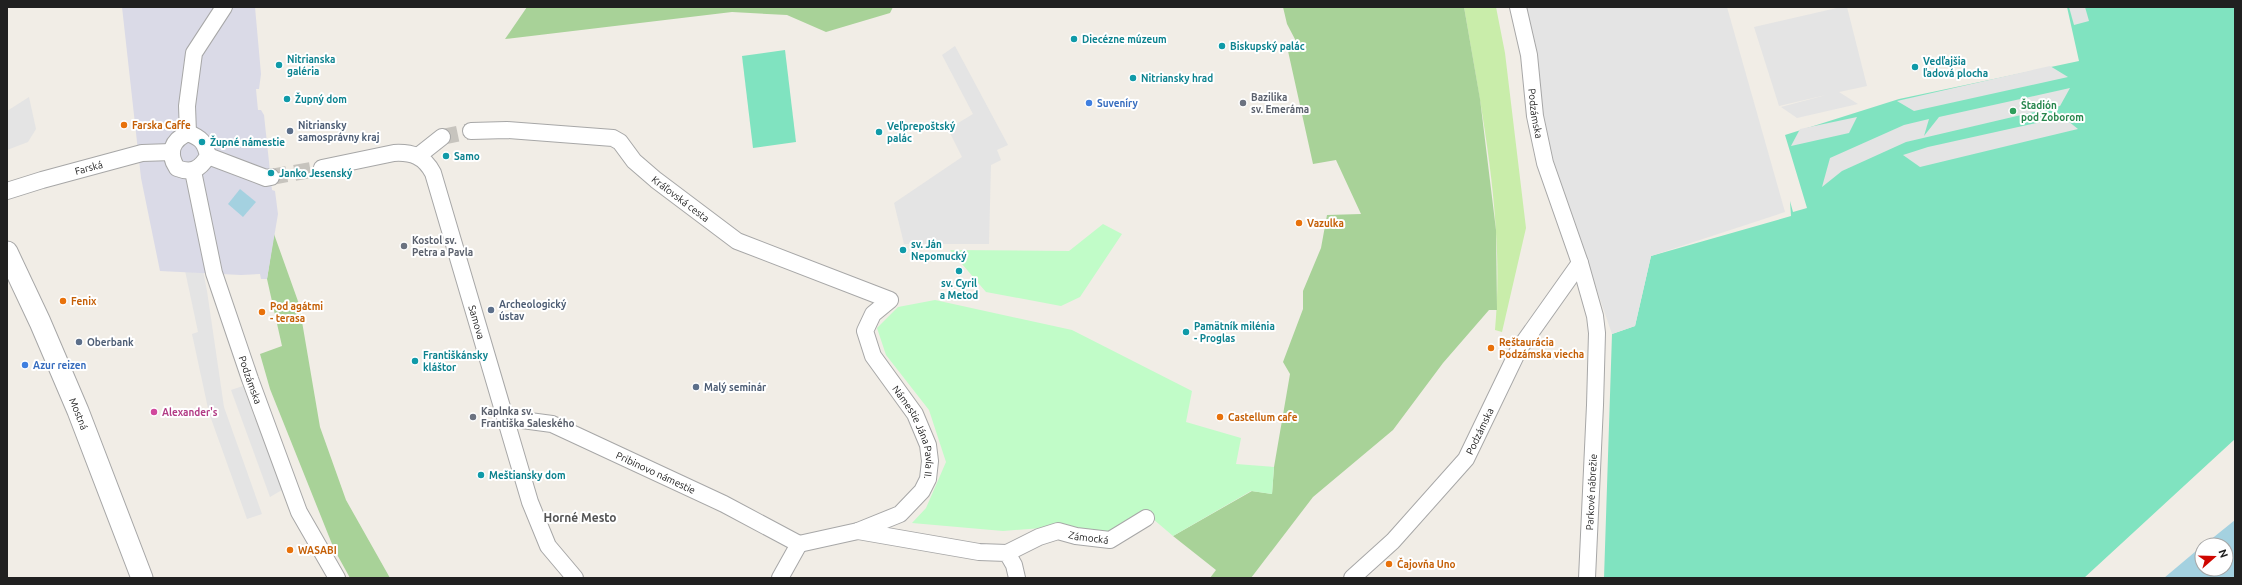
<svg xmlns="http://www.w3.org/2000/svg" width="2242" height="585" viewBox="0 0 2242 585" font-family="Ubuntu,sans-serif">
<style>
.grass{fill:#c9edaa}
.forest{fill:#a8d298}
.park{fill:#c1fcc8}
.pitch{fill:#80e3c0}
.parking{fill:#e4e4e4}
.plaza{fill:#dadae7}
.water{fill:#a4d1e0}
.lines{fill:none;stroke-linecap:round;stroke-linejoin:round}
.minor-tunnel{stroke:#c7c4be;stroke-width:16;stroke-dasharray:16 8;stroke-linecap:butt}
.minor-casing{stroke:#a7a7a7;stroke-width:18}
.tertiary-casing{stroke:#a7a7a7;stroke-width:23}
.minor{stroke:#fff;stroke-width:16}
.tertiary{stroke:#fff;stroke-width:21}
.culture-dot{fill:#0f9aa8;stroke:#fff;stroke-width:1.5}
.shop-dot{fill:#3f7fe0;stroke:#fff;stroke-width:1.5}
.worship-dot{fill:#6b7280;stroke:#fff;stroke-width:1.5}
.leisure-dot{fill:#2e9e5b;stroke:#fff;stroke-width:1.5}
.food-dot{fill:#e8710a;stroke:#fff;stroke-width:1.5}
.service-dot{fill:#5c6f8a;stroke:#fff;stroke-width:1.5}
.hotel-dot{fill:#d1479c;stroke:#fff;stroke-width:1.5}
.labels{text-anchor:middle;stroke-width:4;stroke-linejoin:round;paint-order:stroke}
.culture-label{font-size:10px;font-weight:bold;fill:#0d838f;stroke:#fff;text-anchor:start}
.worship-label{font-size:10px;font-weight:bold;fill:#5b616d;stroke:#fff;text-anchor:start}
.shop-label{font-size:10px;font-weight:bold;fill:#366cbe;stroke:#fff;text-anchor:start}
.leisure-label{font-size:10px;font-weight:bold;fill:#27864d;stroke:#fff;text-anchor:start}
.street-label{font-size:10px;fill:#202020;stroke:#fff}
.food-label{font-size:10px;font-weight:bold;fill:#c56008;stroke:#fff;text-anchor:start}
.service-label{font-size:10px;font-weight:bold;fill:#4e5e75;stroke:#fff;text-anchor:start}
.hotel-label{font-size:10px;font-weight:bold;fill:#b23c85;stroke:#fff;text-anchor:start}
.quarter-label{font-size:12px;font-weight:bold;fill:#535353;stroke:#fff}
</style>
<rect width="100%" height="100%" fill="#f1ede6"/>
<path class="grass" d="M1464 7H1496L1505 53 1526 228 1502 332 1495 330C1505 222 1482 113 1464 7Z"/>
<g class="forest">
<polygon points="527,7 893,7 890,13 826,32 787,15 732,12 505,39"/>
<polygon points="1283,7 1464,7 1480,99 1496,230 1497,310 1489,310 1443,363 1393,430 1313,497 1251,578 1210,578 1216,570 1173,536 1252,491 1272,494 1274,467 1290,374 1283,362 1303,309 1303,291 1321,248 1327,215 1361,214 1336,160 1313,164 1288,51 1298,45 1287,24"/>
<polygon points="274,234 299,304 320,427 346,500 390,578 350,578 334,549 270,389 260,354 282,346 267,279"/>
</g>
<g class="park">
<polygon points="1103,224 1122,234 1080,297 1061,306 986,292 950,250 1069,251"/>
<polygon points="935,300 1072,330 1192,391 1186,422 1241,438 1236,464 1274,467 1272,494 1251,491 1173,536 1146,513 1107,534 1055,527 1003,531 912,523 926,508 946,462 929,410 886,355 877,328 898,307"/>
</g>
<g class="pitch">
<polygon points="2067,7 2235,7 2235,439 2084,578 1604,578 1612,334 1635,326 1651,256 1791,216 1790,201 1793,212 1807,208 1785,135 1899,99 2079,61"/>
<polygon points="785,50 796,142 753,148 742,56"/>
</g>
<g class="parking">
<polygon points="1526,7 1727,7 1785,212 1651,256 1635,326 1612,334 1555,168 1542,109"/>
<polygon points="1841,7 1847,7 1867,86 1839,92 1858,104 1797,118 1781,107 1826,95 1779,106 1754,27"/>
<polygon points="2069,7 2085,7 2089,21 2074,25"/>
<polygon points="955,46 1008,145 997,150 1001,160 991,165 989,244 904,244 894,203 962,157 948,129 973,114 942,55"/>
<polygon points="2050,66 2068,77 1914,111 1897,101"/>
<polygon points="2070,88 2060,106 1906,142 1842,171 1822,187 1830,158 1904,125 1929,119 1924,136 1939,117"/>
<polygon points="29,97 36,129 28,142 7,150 7,111"/>
<polygon points="1857,117 1849,133 1791,146 1800,129"/>
<polygon points="2063,117 2078,129 1920,167 1903,155 1928,147"/>
<polygon points="191,208 207,291 224,407 262,514 247,519 209,413 192,334 198,332 172,209"/>
<polygon points="243,386 282,490 270,497 231,390"/>
</g>
<polygon class="plaza" points="122,7 255,7 261,74 259,89 256,89 257,100 258,110 261,110 264,115 272,190 275,191 278,214 267,279 261,279 260,274 241,275 160,271 141,178"/>
<g class="water">
<polygon points="240,189 256,202 243,217 228,204"/>
<polygon points="2235,520 2235,578 2164,578 2202,546 2202,569 2226,569 2226,545 2204,545"/>
</g>
<g class="lines">
<g class="minor-tunnel">
<polyline points="442,137 471,131"/>
<polyline points="271,177 322,168"/>
</g>
<defs>
<g id="minor">
<path id="s1" d="M1518 7 1529 55 1535 116 1545 163 1580 263 1595 316 1597 333 1595 405 1587 578"/>
<path id="s2" d="M471 131 507 130 613 138 620 142 634 161 656 180 737 241 890 300 873 314 865 331 873 356 915 414 928 445 930 461 928 479 922 491 900 514 858 531 799 544"/>
<polyline points="188,133 187,106 194,53 224,7"/>
<path d="M188 133C201 138 205 142 208 156 200 169 192 174 177 168 167 153 172 140 188 133Z"/>
<polyline points="208,156 266,178 271,177"/>
<polyline points="418,156 442,137"/>
<path id="s3" d="M322 168 394 153C412 152 424 156 433 173L530 502 548 546 575 578"/>
<path id="s4" d="M193 171 214 273 250 379 299 512 337 578"/>
<path id="s5" d="M7 191 42 180 142 153 172 152"/>
<path id="s6" d="M507 418 552 424 724 504 799 544"/>
<polyline points="858,531 979,552 1007,553 1014,565 1017,578"/>
<path id="s7" d="M1007 553 1039 537 1058 531 1076 536 1110 540 1146 518"/>
<polyline points="780,578 799,544"/>
<path id="s8" d="M1352 578 1393 541 1466 459 1519 349 1580 263"/>
</g>
<g id="tertiary">
<path id="s9" d="M7 252 40 322 78 411 142 578"/>
</g>
</defs>
<use href="#minor" class="minor-casing"/>
<use href="#tertiary" class="tertiary-casing"/>
<use href="#minor" class="minor"/>
<use href="#tertiary" class="tertiary"/>
</g>
<g class="culture-dot">
<circle cx="1074" cy="39" r="4"/>
<circle cx="1222" cy="46" r="4"/>
<circle cx="279" cy="65" r="4"/>
<circle cx="1915" cy="67" r="4"/>
<circle cx="1133" cy="78" r="4"/>
<circle cx="287" cy="99" r="4"/>
<circle cx="879" cy="132" r="4"/>
<circle cx="202" cy="142" r="4"/>
<circle cx="446" cy="156" r="4"/>
<circle cx="271" cy="173" r="4"/>
<circle cx="903" cy="250" r="4"/>
<circle cx="959" cy="271" r="4"/>
<circle cx="1186" cy="332" r="4"/>
<circle cx="415" cy="361" r="4"/>
<circle cx="481" cy="475" r="4"/>
</g>
<g class="shop-dot">
<circle cx="1089" cy="103" r="4"/>
<circle cx="25" cy="365" r="4"/>
</g>
<g class="worship-dot">
<circle cx="1243" cy="103" r="4"/>
<circle cx="404" cy="246" r="4"/>
<circle cx="473" cy="417" r="4"/>
</g>
<circle class="leisure-dot" cx="2013" cy="111" r="4"/>
<g class="food-dot">
<circle cx="124" cy="125" r="4"/>
<circle cx="1299" cy="223" r="4"/>
<circle cx="63" cy="301" r="4"/>
<circle cx="262" cy="312" r="4"/>
<circle cx="1491" cy="348" r="4"/>
<circle cx="1220" cy="417" r="4"/>
<circle cx="290" cy="550" r="4"/>
<circle cx="1389" cy="564" r="4"/>
</g>
<g class="service-dot">
<circle cx="290" cy="131" r="4"/>
<circle cx="491" cy="310" r="4"/>
<circle cx="79" cy="342" r="4"/>
<circle cx="696" cy="387" r="4"/>
</g>
<circle class="hotel-dot" cx="154" cy="412" r="4"/>
<g class="labels">
<g class="culture-label">
<text x="1082" y="43">Diecézne múzeum</text>
<text x="1230" y="50">Biskupský palác</text>
<text x="287" y="63">Nitrianska<tspan x="287" dy="12">galéria</tspan></text>
<text x="1923" y="65">Vedľajšia<tspan x="1923" dy="12">ľadová plocha</tspan></text>
<text x="1141" y="82">Nitriansky hrad</text>
<text x="295" y="103">Župný dom</text>
<text x="887" y="130">Veľprepoštský<tspan x="887" dy="12">palác</tspan></text>
<text x="210" y="146">Župné námestie</text>
<text x="454" y="160">Samo</text>
<text x="279" y="177">Janko Jesenský</text>
<text x="911" y="248">sv. Ján<tspan x="911" dy="12">Nepomucký</tspan></text>
<text x="959" y="287" text-anchor="middle">sv. Cyril<tspan x="959" dy="12">a Metod</tspan></text>
<text x="1194" y="330">Pamätník milénia<tspan x="1194" dy="12">- Proglas</tspan></text>
<text x="423" y="359">Františkánsky<tspan x="423" dy="12">kláštor</tspan></text>
<text x="489" y="479">Meštiansky dom</text>
</g>
<g class="worship-label">
<text x="1251" y="101">Bazilika<tspan x="1251" dy="12">sv. Emeráma</tspan></text>
<text x="412" y="244">Kostol sv.<tspan x="412" dy="12">Petra a Pavla</tspan></text>
<text x="481" y="415">Kaplnka sv.<tspan x="481" dy="12">Františka Saleského</tspan></text>
</g>
<g class="shop-label">
<text x="1097" y="107">Suveníry</text>
<text x="33" y="369">Azur reizen</text>
</g>
<g class="leisure-label">
<text x="2021" y="109">Štadión<tspan x="2021" dy="12">pod Zoborom</tspan></text>
</g>
<g class="street-label">
<text dy="4" stroke="none"><textPath href="#s1" startOffset="108">Podzámska</textPath></text>
<text dy="4" stroke="none"><textPath href="#s5" startOffset="85">Farská</textPath></text>
<text dy="4" stroke="none"><textPath href="#s2" startOffset="234">Kráľovská cesta</textPath></text>
<text dy="4" stroke="none"><textPath href="#s3" startOffset="276">Samova</textPath></text>
<text dy="4" stroke="none"><textPath href="#s4" startOffset="217">Podzámska</textPath></text>
<text dy="4" stroke="none"><textPath href="#s9" startOffset="177">Mostná</textPath></text>
<text dy="4" stroke="none"><textPath href="#s8" startOffset="196">Podzámska</textPath></text>
<text dy="4" stroke="none"><textPath href="#s2" startOffset="624">Námestie Jána Pavla II.</textPath></text>
<text dy="4" stroke="none"><textPath href="#s6" startOffset="160">Pribinovo námestie</textPath></text>
<text transform="translate(1591 492) rotate(-87)" y="4">Parkové nábrežie</text>
<text dy="4" stroke="none"><textPath href="#s7" startOffset="87">Zámocká</textPath></text>
</g>
<g class="food-label">
<text x="132" y="129">Farska Caffe</text>
<text x="1307" y="227">Vazulka</text>
<text x="71" y="305">Fenix</text>
<text x="270" y="310">Pod agátmi<tspan x="270" dy="12">- terasa</tspan></text>
<text x="1499" y="346">Reštaurácia<tspan x="1499" dy="12">Podzámska viecha</tspan></text>
<text x="1228" y="421">Castellum cafe</text>
<text x="298" y="554">WASABI</text>
<text x="1397" y="568">Čajovňa Uno</text>
</g>
<g class="service-label">
<text x="298" y="129">Nitriansky<tspan x="298" dy="12">samosprávny kraj</tspan></text>
<text x="499" y="308">Archeologický<tspan x="499" dy="12">ústav</tspan></text>
<text x="87" y="346">Oberbank</text>
<text x="704" y="391">Malý seminár</text>
</g>
<g class="hotel-label">
<text x="162" y="416">Alexander's</text>
</g>
<g class="quarter-label">
<text x="580" y="522">Horné Mesto</text>
</g>
</g>
<rect width="2242" height="585" fill="none" stroke="#202020" stroke-width="16"/>
<g transform="translate(2214 557) rotate(70)"><circle r="19" fill="#ffffff" stroke="#a6a6a6"/>
<path d="M0-3L7 15L0 10L-7 15Z" fill="#cf0600"/>
<text y="-6" font-size="11" font-weight="bold" text-anchor="middle" fill="#202020">N</text>
</g>
</svg>
